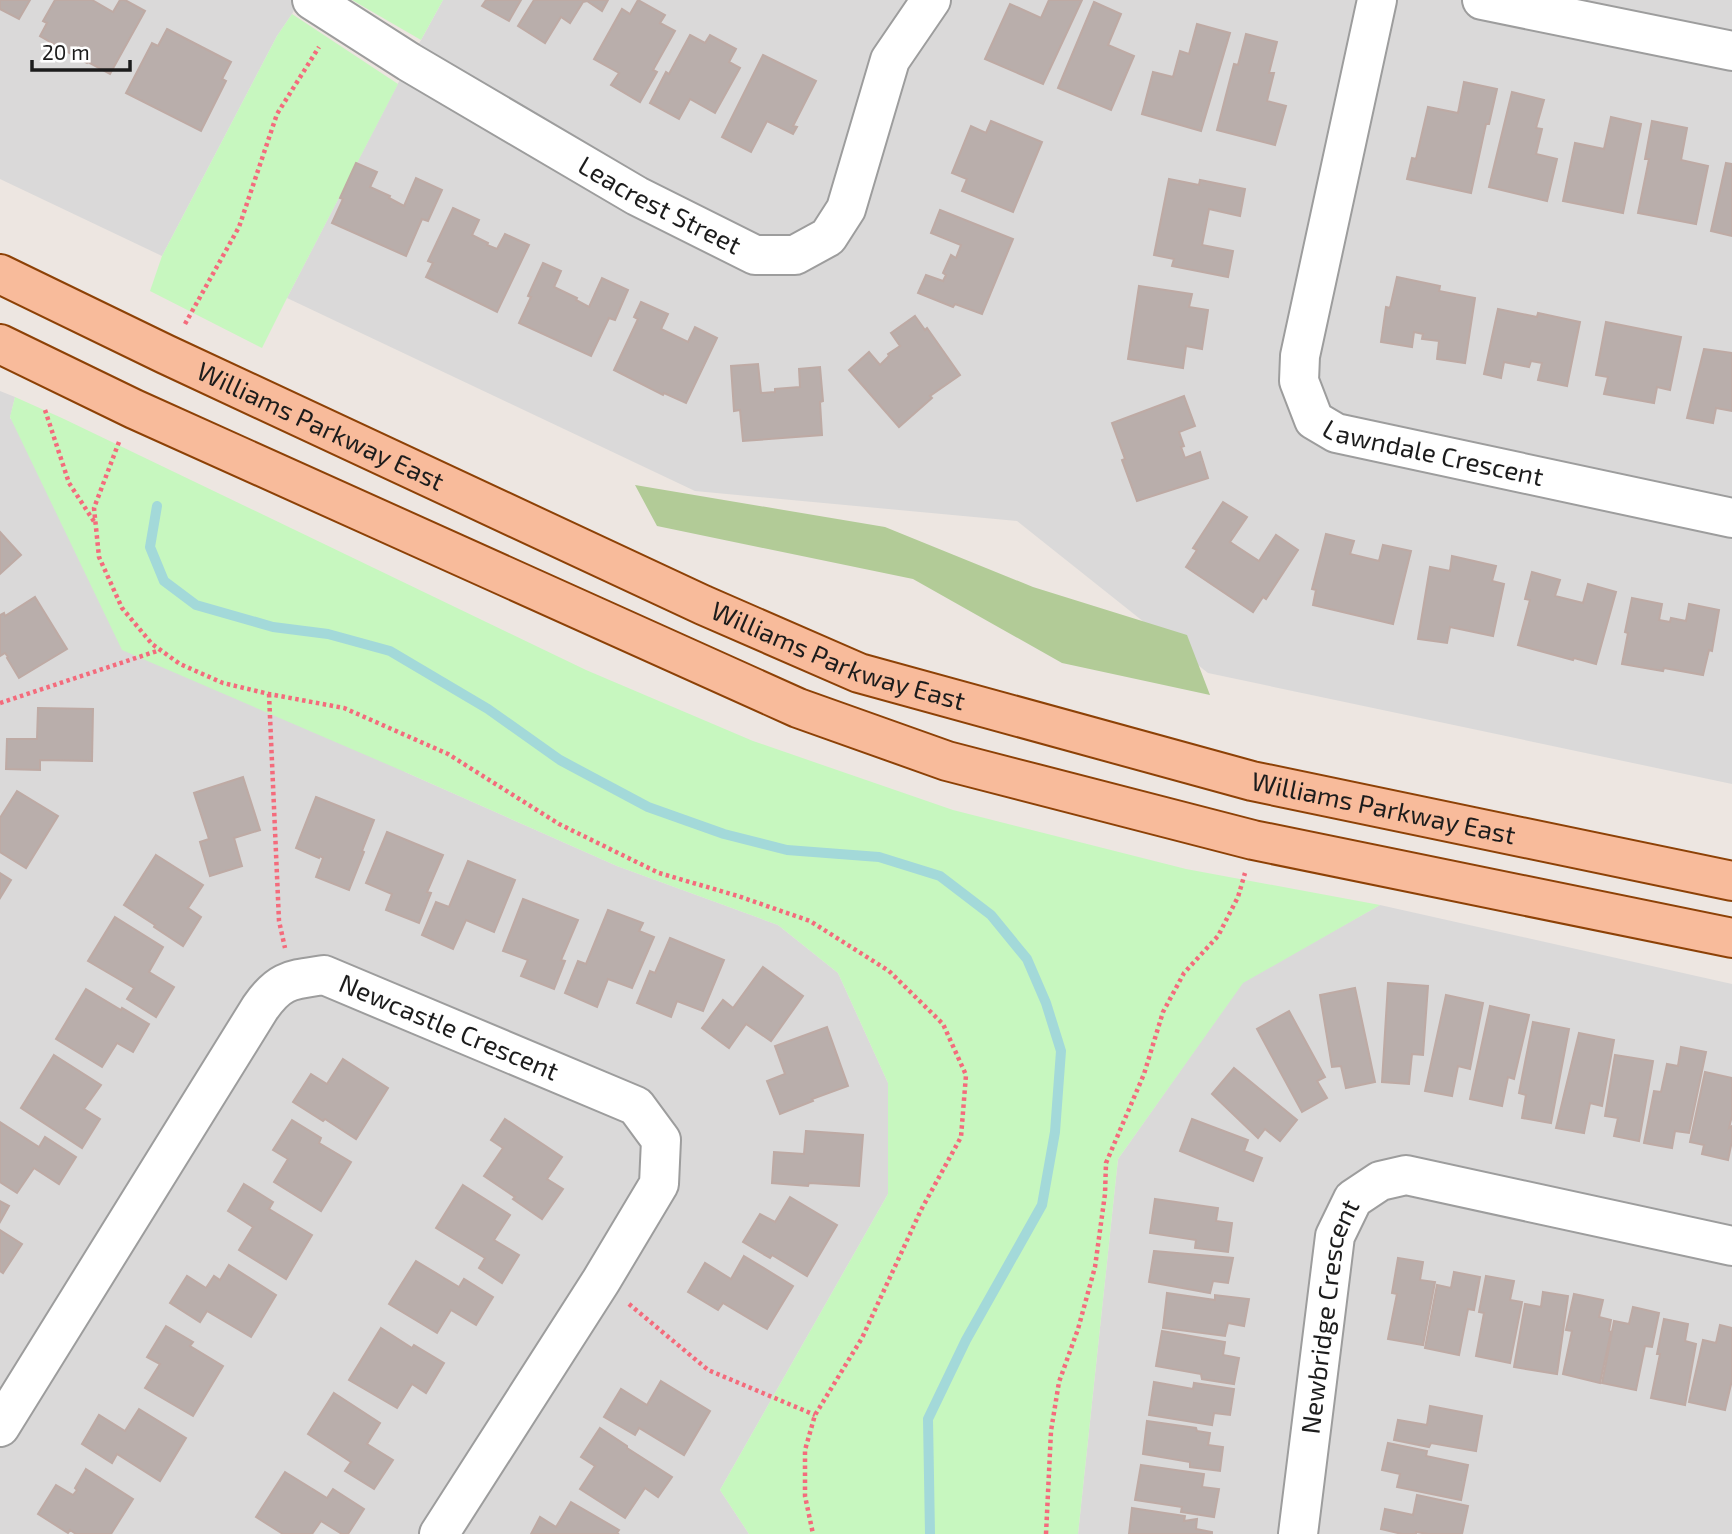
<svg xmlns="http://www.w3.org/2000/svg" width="1732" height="1534" viewBox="0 0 1732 1534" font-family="'Exo 2',sans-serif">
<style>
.residential{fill:#dad9d9}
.forest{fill:#b2cb97}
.park{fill:#c7f7bf}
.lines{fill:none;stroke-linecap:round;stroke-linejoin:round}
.stream{stroke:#a3d9d9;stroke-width:10}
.building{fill:#b9aeab;stroke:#beaaa4;stroke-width:2}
.minor-casing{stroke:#9d9d9d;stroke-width:42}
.major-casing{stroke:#8d4106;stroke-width:42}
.path{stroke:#f46b7c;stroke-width:4.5;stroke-dasharray:3.5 3.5;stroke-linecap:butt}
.minor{stroke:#fff;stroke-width:38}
.major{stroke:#f8bb9b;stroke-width:38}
.labels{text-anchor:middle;stroke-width:5;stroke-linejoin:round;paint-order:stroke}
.street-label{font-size:26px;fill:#1c1c1c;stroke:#fff}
</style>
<rect width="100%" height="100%" fill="#ede6e1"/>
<g class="residential">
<polygon points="0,0 300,0 292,14 277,36 162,256 0,179"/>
<polygon points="443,0 1732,0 1732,784 1208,673 1017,521 695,491 287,298 409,62"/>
<polygon points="0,391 15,397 10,418 405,772 617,866 778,925 838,973 888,1083 888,1194 720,1490 749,1534 0,1534"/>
<polygon points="1380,905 1732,984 1732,1534 1078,1534 1118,1159 1243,982"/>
</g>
<polygon class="forest" points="635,485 885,527 1033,587 1187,635 1210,695 1062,663 913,579 657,526"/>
<g class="park">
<polygon points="352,0 443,0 421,40"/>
<polygon points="292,14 398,84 287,298 262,348 150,291 162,256 277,36"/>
<polygon points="15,397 64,419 586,670 753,741 953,810 1186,869 1380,905 1243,983 1118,1159 1078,1534 749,1534 720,1490 888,1194 888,1083 838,973 778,925 617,866 405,772 122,650 10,417"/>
</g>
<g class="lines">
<polyline class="stream" points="157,506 150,547 164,581 196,605 273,627 328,634 390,651 488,709 560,760 648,807 724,834 787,850 879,857 940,876 991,915 1027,959 1046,1003 1061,1051 1055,1132 1042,1205 966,1340 928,1419 930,1534"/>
</g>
<g class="building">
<polygon points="0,0 30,0 19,19 0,9"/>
<polygon points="55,0 92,0 113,12 120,0 125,0 145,11 110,74 88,62 87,63 40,36 47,23 43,21"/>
<polygon points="486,0 521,0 509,21 482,6"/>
<polygon points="534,0 608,0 602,11 587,1 583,2 570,23 561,17 545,43 518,26"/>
<polygon points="638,0 665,15 660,23 675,31 653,70 657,72 640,102 611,85 619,73 594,59 622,9 630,14"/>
<polygon points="1049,0 1082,0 1043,84 985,59 1010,4 1041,18"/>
<polygon points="1094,2 1121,14 1108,45 1134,56 1111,110 1058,88"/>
<polygon points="1197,24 1230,33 1201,131 1142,114 1153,72 1173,77 1180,51 1189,54"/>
<polygon points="167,29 231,62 222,79 226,81 201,131 126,93 152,43 158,46"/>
<polygon points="1246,34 1277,42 1269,73 1274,73 1267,101 1286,106 1275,145 1217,130 1234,64 1238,65"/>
<polygon points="690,35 705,43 710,35 736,49 729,62 740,68 715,113 690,99 679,119 650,103 666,72 669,74"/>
<polygon points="763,55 816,81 793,126 797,127 793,134 767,121 751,152 722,137"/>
<polygon points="1464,82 1497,89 1489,124 1486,124 1471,193 1407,179 1412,158 1416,159 1428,107 1458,113"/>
<polygon points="1512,92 1544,100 1536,128 1542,129 1536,154 1557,159 1547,201 1489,187"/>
<polygon points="1611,117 1641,124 1623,213 1563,201 1575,143 1604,149"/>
<polygon points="991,121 1042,142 1013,212 962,191 967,179 952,173 971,126 986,133"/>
<polygon points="1652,121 1687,128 1681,160 1708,166 1696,224 1638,213 1649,159 1645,159"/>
<polygon points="356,163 377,172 370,187 390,196 389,198 404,206 416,178 442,190 428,221 422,219 406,256 332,223 343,199 340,198"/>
<polygon points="1726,163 1732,164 1732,236 1711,231"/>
<polygon points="1169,179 1199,185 1200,180 1245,189 1240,216 1209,209 1202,245 1233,251 1228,277 1172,266 1174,259 1154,255"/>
<polygon points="453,208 479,220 472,235 488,243 487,245 497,249 505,234 529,245 497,312 426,277 433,263 428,261"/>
<polygon points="940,210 1013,239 982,314 955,304 953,307 918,293 926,275 943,281 946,275 943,273 951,255 956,258 961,245 931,233"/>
<polygon points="543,263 561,271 554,287 577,298 576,300 589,307 602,278 628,290 615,320 609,318 591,356 519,323 531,297 528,296"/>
<polygon points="1397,277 1440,286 1439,291 1475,298 1465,363 1437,359 1439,341 1422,339 1423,334 1414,332 1412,347 1381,342 1386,307 1390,308"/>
<polygon points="1139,286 1192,294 1189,307 1208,310 1202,349 1186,346 1183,368 1128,359"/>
<polygon points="641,302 668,314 661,329 688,342 695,327 717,338 686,403 664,393 663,395 614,370 638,319 634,317"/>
<polygon points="1498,309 1537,317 1538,313 1580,322 1567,386 1538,380 1542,363 1531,361 1529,367 1504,362 1501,378 1484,374"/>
<polygon points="915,316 925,330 927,328 960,375 930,396 932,398 899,427 849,370 869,352 880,365 889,356 888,354 900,346 891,333"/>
<polygon points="1606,322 1681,337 1670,390 1657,387 1654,403 1604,394 1608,377 1596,375"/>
<polygon points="1704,349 1732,353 1732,411 1716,408 1713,423 1687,418"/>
<polygon points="758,364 761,393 775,392 775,389 800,387 799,369 820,367 823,401 820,402 822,435 743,441 740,410 734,411 731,366"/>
<polygon points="1184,396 1195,426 1179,432 1184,446 1181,447 1185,458 1200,452 1208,478 1137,501 1122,460 1125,459 1112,423"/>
<polygon points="1223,502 1247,517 1230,542 1259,561 1276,535 1298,550 1266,599 1263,597 1253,612 1186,567 1197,550 1193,548"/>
<polygon points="0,532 21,555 0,574"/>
<polygon points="1326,534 1354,541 1350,554 1379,561 1383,545 1411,551 1393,624 1313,605 1316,590 1312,589"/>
<polygon points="1452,556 1496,566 1492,581 1504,584 1493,636 1450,627 1447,643 1418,639 1430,567 1450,571"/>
<polygon points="1532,572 1560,580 1555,596 1583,603 1588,584 1616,592 1596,664 1574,658 1573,660 1518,645 1530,600 1525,599"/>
<polygon points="35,597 67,649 19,678 7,658 8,657 5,653 0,656 0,615 4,613 5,616"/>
<polygon points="1632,598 1662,604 1659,620 1670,622 1671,618 1686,621 1689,604 1719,610 1712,651 1709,650 1703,675 1664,668 1663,671 1622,664 1628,633 1625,632"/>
<polygon points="38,708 93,709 92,761 40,760 40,770 6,769 7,739 37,739"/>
<polygon points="243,777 260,830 234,838 242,866 210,876 200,842 209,839 194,793"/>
<polygon points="17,791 58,816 26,868 0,852 0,818"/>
<polygon points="316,797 374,820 362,851 364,852 349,890 316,877 323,858 320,856 319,858 296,848"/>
<polygon points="387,832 443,855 427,892 431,893 419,923 386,910 392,894 366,883"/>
<polygon points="156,855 203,885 188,908 201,917 183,946 154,927 155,925 124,905"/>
<polygon points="468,861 515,880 494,932 466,920 453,949 422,935 436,902 449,907"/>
<polygon points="0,873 11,880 0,898"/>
<polygon points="523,899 578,920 561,960 565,961 554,989 521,976 528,960 503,951"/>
<polygon points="608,910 643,923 639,931 654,937 632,988 608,979 597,1007 565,993 578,961 586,964"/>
<polygon points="115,917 163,947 149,972 174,987 156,1017 127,999 134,988 88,961"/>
<polygon points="670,938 724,960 703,1011 677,1001 671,1017 637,1003 650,971 655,973"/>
<polygon points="763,967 803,996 771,1041 746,1024 729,1048 702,1028 723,1000 733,1008"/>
<polygon points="1388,983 1428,986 1423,1055 1412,1054 1409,1084 1382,1082"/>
<polygon points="1355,988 1375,1082 1346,1088 1341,1066 1332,1067 1320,995"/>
<polygon points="86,989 121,1010 122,1008 149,1024 133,1052 117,1043 102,1067 56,1039"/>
<polygon points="1446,995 1483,1003 1470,1069 1458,1066 1452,1096 1425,1091"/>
<polygon points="1490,1006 1529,1015 1514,1079 1508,1077 1502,1106 1470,1099"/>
<polygon points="1289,1011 1325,1077 1317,1081 1327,1098 1302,1112 1257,1029"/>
<polygon points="1533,1022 1569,1029 1551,1123 1522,1118 1526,1095 1519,1093"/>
<polygon points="827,1027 848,1086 812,1099 813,1101 780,1114 767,1081 785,1074 775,1046"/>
<polygon points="1579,1033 1614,1040 1602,1106 1590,1103 1584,1133 1556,1128"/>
<polygon points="1681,1047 1706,1052 1689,1133 1675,1131 1672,1148 1644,1143 1654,1091 1661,1092 1667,1064 1678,1066"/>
<polygon points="54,1055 101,1085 84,1109 100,1119 82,1148 21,1108"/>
<polygon points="1615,1055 1653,1061 1639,1141 1614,1136 1618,1118 1605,1116"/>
<polygon points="343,1059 388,1088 356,1139 325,1119 323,1121 293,1102 311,1074 327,1084"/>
<polygon points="1234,1068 1297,1120 1280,1141 1265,1129 1258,1138 1212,1094"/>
<polygon points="1705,1072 1732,1078 1732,1116 1729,1128 1732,1126 1732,1141 1728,1160 1702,1154 1704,1145 1690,1142"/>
<polygon points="505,1119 562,1157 547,1179 563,1189 542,1219 513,1199 515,1197 484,1176 503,1148 491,1140"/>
<polygon points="1192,1119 1248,1140 1244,1151 1262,1158 1253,1181 1180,1151"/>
<polygon points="292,1120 321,1138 319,1143 351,1162 321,1211 274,1182 288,1159 273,1150"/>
<polygon points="0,1122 39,1147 45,1137 76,1157 59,1184 34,1168 17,1193 0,1182"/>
<polygon points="806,1131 863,1135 859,1186 809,1183 808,1186 772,1183 774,1152 804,1154"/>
<polygon points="244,1184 273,1202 269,1209 312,1235 286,1279 239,1250 253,1227 228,1211"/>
<polygon points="463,1185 510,1215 494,1240 519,1255 502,1283 479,1268 485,1258 436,1228"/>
<polygon points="790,1197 837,1225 807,1276 772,1255 770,1258 743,1242 760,1214 775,1222"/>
<polygon points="1155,1199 1218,1208 1216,1221 1232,1223 1228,1252 1195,1248 1196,1240 1150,1233"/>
<polygon points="0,1201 9,1206 0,1222"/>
<polygon points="0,1230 22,1244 3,1273 0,1271"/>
<polygon points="1154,1251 1233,1258 1228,1283 1213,1281 1210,1293 1149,1282"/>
<polygon points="744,1256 793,1286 767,1329 723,1303 718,1310 688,1292 705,1263 731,1279"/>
<polygon points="1398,1258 1423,1262 1420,1280 1435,1282 1423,1345 1388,1339 1397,1294 1392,1293"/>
<polygon points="416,1261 459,1287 464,1279 493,1297 476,1325 451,1310 437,1333 389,1304"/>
<polygon points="229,1265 276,1295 251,1337 207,1311 200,1322 170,1303 187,1276 206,1288 214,1276 220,1280"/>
<polygon points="1454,1272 1480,1277 1474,1310 1468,1309 1459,1355 1425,1348 1437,1285 1451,1288"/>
<polygon points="1486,1276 1514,1281 1510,1300 1522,1302 1510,1363 1476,1356 1484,1313 1479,1312"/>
<polygon points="1543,1292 1568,1296 1557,1374 1514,1367 1525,1304 1541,1307"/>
<polygon points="1167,1293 1215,1300 1215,1295 1249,1299 1244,1326 1228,1323 1225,1336 1163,1328"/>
<polygon points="1574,1294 1603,1300 1599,1317 1611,1320 1609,1331 1611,1332 1600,1383 1563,1374 1572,1331 1566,1330"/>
<polygon points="1633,1307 1659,1313 1652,1347 1645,1346 1636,1390 1602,1383 1614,1321 1629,1324"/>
<polygon points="1664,1319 1688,1324 1685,1341 1696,1344 1685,1405 1651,1398 1660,1354 1657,1354"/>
<polygon points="1720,1325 1732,1328 1732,1380 1725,1410 1689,1402 1703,1340 1716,1343"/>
<polygon points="166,1326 193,1342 190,1346 223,1366 193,1416 145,1388 160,1364 147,1357"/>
<polygon points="381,1328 412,1348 414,1345 444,1363 426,1393 412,1384 397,1408 349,1380"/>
<polygon points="1162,1331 1225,1342 1223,1355 1239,1358 1234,1384 1202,1379 1201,1374 1156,1366"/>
<polygon points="661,1381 710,1411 684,1455 639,1428 635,1435 604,1417 621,1389 647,1405"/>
<polygon points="1154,1382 1193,1389 1194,1383 1234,1389 1230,1415 1214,1413 1212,1425 1149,1415"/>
<polygon points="334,1393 380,1423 367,1444 393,1460 374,1489 345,1471 351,1462 308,1434"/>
<polygon points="1430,1406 1482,1416 1476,1451 1431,1443 1429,1447 1394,1440 1398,1420 1427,1425"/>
<polygon points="139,1409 186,1438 160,1481 117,1454 112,1463 82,1444 99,1415 125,1431"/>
<polygon points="1147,1421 1196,1428 1197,1431 1210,1433 1208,1445 1223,1447 1220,1471 1190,1467 1190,1462 1143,1454"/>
<polygon points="600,1428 627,1446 627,1448 672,1477 658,1497 645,1488 625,1518 580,1489 595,1466 581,1457"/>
<polygon points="1388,1443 1427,1451 1426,1456 1468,1465 1461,1500 1397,1487 1400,1474 1382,1470"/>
<polygon points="1141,1465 1204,1474 1202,1487 1219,1489 1214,1517 1181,1512 1182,1507 1135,1500"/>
<polygon points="86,1469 133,1499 111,1534 76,1534 70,1530 68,1533 38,1514 56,1485 73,1495 77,1490 75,1488"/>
<polygon points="285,1472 327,1498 333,1489 364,1509 348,1534 342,1534 321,1521 312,1534 283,1534 256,1517"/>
<polygon points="1417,1495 1468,1506 1462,1534 1428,1534 1416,1532 1416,1534 1402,1534 1381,1529 1385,1509 1413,1515"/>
<polygon points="571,1502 619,1530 617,1533 619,1534 531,1534 540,1517 556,1527"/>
<polygon points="1132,1508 1185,1516 1184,1521 1197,1519 1196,1529 1212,1532 1212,1534 1129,1534"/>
</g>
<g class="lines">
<defs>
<g id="minor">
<path id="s1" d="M312 0 409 62 637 196 755 255H795L828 237 846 209 890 60 931 0"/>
<path id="s2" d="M1377 0 1300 356 1299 381 1314 420 1336 433 1732 518"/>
<polyline points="1482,0 1732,51"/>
<path id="s3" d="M0 1427 260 1008C280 979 291 980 324 975L636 1106 661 1140 659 1184 601 1281 439 1534"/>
<path id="s4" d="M1298 1534 1335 1236 1353 1199 1380 1181 1406 1175 1732 1246"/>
</g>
<g id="major">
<path id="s5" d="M0 274 165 354 703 605 859 673 1252 781 1732 881"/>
<polyline points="0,344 134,409 798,708 947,761 1253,840 1732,938"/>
</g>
</defs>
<use href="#minor" class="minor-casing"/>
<use href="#major" class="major-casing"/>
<g class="path">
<polyline points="185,324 239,227 277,114 319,47"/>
<polyline points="45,410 69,483 95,523"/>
<polyline points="119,442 94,508 99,557 122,608 152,644 180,664 223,683 269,694 344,708 448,754 559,824 659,873 738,896 810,921 889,971 943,1024 966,1075 961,1137 921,1210 862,1338 815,1415 805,1450 805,1496 813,1534"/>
<polyline points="269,694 279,921 285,948"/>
<polyline points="0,703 160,650"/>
<polyline points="629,1304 708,1370 815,1415"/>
<polyline points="1046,1534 1051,1431 1059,1382 1078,1329 1095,1267 1105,1194 1106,1163 1144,1074 1163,1012 1184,973 1218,936 1238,897 1245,873"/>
</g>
<use href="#minor" class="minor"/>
<use href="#major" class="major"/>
</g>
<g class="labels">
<g class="street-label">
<text dy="9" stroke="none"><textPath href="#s1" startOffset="404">Leacrest Street</textPath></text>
<text dy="9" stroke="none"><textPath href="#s5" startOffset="355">Williams Parkway East</textPath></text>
<text dy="9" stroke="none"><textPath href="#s2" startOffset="556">Lawndale Crescent</textPath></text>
<text dy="9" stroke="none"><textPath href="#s5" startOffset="922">Williams Parkway East</textPath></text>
<text dy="9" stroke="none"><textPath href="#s5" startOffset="1489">Williams Parkway East</textPath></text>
<text dy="9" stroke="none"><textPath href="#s3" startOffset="704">Newcastle Crescent</textPath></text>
<text dy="9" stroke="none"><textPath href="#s4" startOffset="220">Newbridge Crescent</textPath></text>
</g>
</g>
<path d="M32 60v10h98v-10" fill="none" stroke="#1c1c1c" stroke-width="3.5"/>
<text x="42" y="60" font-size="21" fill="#1c1c1c" stroke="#ffffff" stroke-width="5" paint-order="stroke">20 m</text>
</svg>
